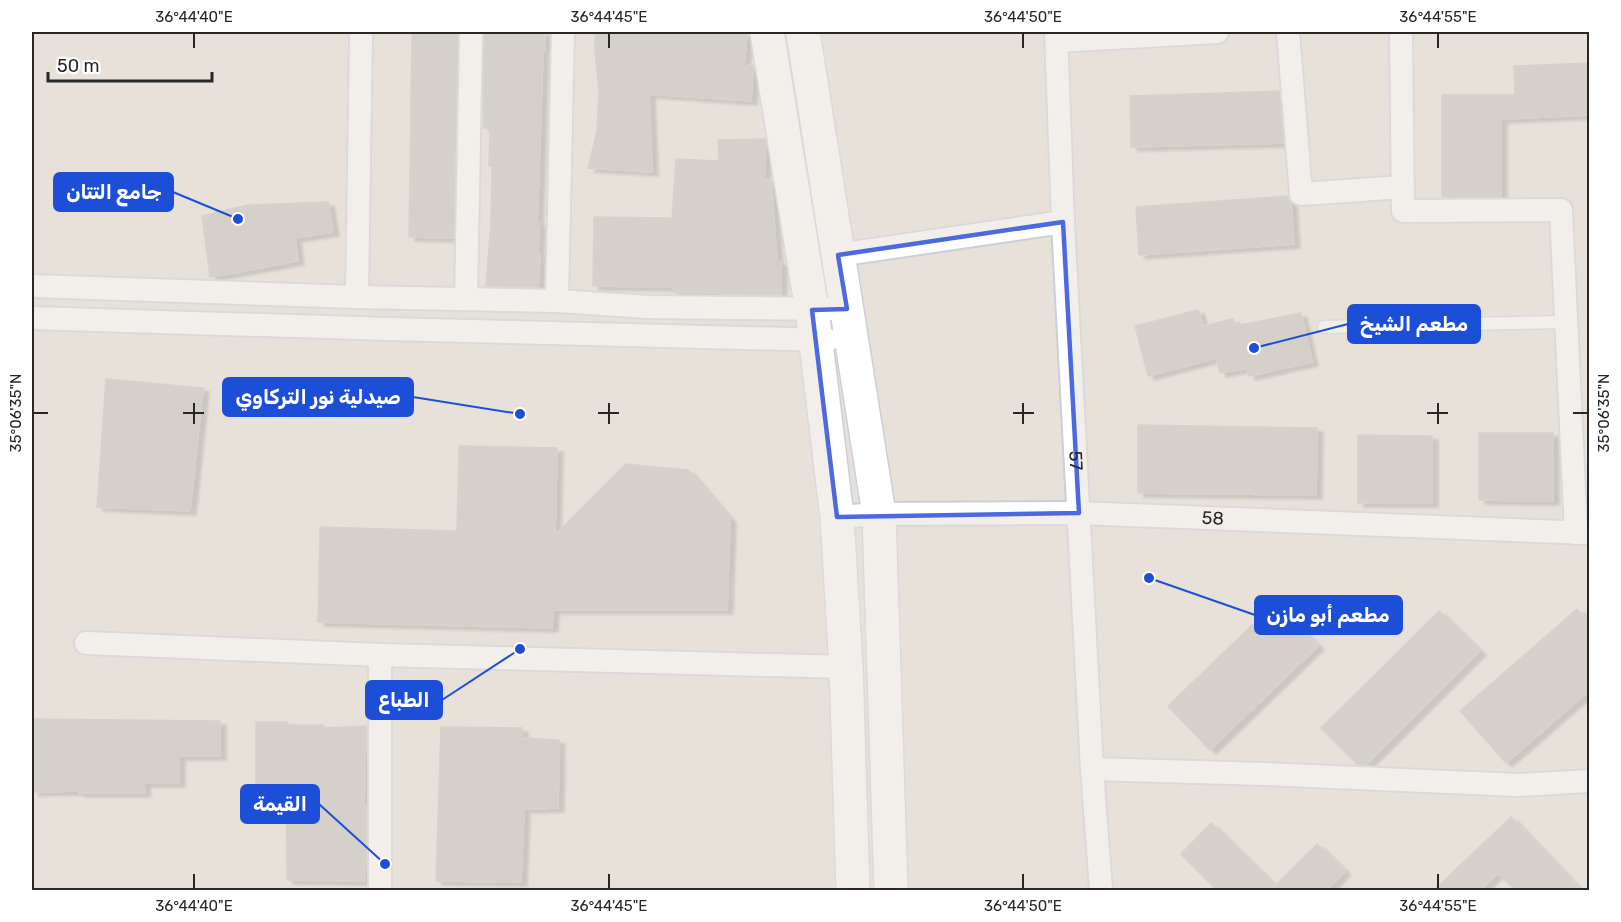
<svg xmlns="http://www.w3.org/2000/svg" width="1621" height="922" viewBox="0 0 1621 922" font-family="Rubik,Cairo,sans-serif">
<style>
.building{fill:#c0bbb6;stroke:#c2bdb4;stroke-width:1.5;filter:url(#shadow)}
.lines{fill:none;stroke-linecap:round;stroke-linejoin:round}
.service-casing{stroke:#cccfda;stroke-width:15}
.minor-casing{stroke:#cccfda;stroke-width:26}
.secondary-casing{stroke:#cccfda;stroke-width:36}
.service{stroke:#fff;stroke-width:12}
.minor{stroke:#fff;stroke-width:22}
.secondary{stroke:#fff;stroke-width:33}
.marked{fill:none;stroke:#4c69e2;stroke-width:4.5;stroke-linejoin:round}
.ticks{fill:none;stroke:#272727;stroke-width:2}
.labels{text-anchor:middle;stroke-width:6;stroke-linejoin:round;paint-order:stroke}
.street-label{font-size:18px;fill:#272727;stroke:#fff}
.leader{fill:none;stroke:#1d4ed8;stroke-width:2}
.callout-dot{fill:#1d4ed8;stroke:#fff;stroke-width:2}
.callout{fill:#1d4ed8;stroke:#1d4ed8;stroke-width:2}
.callout-label{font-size:20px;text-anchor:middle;font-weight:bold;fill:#fff}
.neatline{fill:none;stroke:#272727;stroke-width:2}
.ticks-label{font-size:15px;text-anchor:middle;fill:#272727}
</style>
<defs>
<filter id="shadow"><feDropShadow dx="6" dy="4" stdDeviation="1.5" flood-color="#0004"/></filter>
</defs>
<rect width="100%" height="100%" fill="#e8e1da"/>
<g class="building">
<polygon points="412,32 458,32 454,238 409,237"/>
<polygon points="484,32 545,32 545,50 543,50 539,168 537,223 539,223 538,255 540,255 538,287 486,286 491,222 492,166 489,166 490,128 483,128"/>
<polygon points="595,32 747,33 744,66 753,65 751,101 649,94 652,172 588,168 597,131 599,91 595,52"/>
<polygon points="1590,63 1590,115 1501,119 1501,197 1442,197 1442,95 1515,95 1514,66"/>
<polygon points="1279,91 1283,143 1131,147 1130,96"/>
<polygon points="765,139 766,146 764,179 771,179 777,262 781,262 781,295 673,292 673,287 593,286 594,217 672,218 676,159 719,161 718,140"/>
<polygon points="1288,196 1291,203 1294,244 1139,255 1136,207"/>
<polygon points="328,202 333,232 295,238 298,261 210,277 202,216 247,205"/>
<polygon points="1198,310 1203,326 1233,319 1235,326 1301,313 1312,362 1249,376 1248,368 1220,373 1216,358 1148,376 1135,326"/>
<polygon points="106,379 203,388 190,511 97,507"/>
<polygon points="1138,425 1317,428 1316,495 1138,493"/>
<polygon points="1479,433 1553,433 1553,501 1479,500"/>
<polygon points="1358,435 1432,436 1432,503 1358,503"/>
<polygon points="459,446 557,448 555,535 626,464 688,470 730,519 727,610 553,610 552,628 318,622 320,527 457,531"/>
<polygon points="1276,602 1318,646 1210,750 1168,706"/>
<polygon points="1577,609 1590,623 1590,690 1506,763 1460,711"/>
<polygon points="1439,611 1480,651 1366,765 1358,765 1321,728"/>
<polygon points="32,719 220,721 220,756 179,756 179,783 144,783 145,793 79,793 79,791 33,792"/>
<polygon points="256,722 287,722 287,725 323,725 323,728 366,726 364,805 366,805 366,843 365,881 287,880 286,796 256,796"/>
<polygon points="441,727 522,728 522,738 559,740 558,808 524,809 521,882 436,881"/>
<polygon points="1511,817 1581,891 1516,891 1498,873 1479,891 1433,891"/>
<polygon points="1211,823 1275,886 1317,844 1345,871 1326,891 1218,891 1181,854"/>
</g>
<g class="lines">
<defs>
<polyline id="service" points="1324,327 1566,322"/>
<g id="minor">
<path id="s1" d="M1056 32 1063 222 1092 769 1101 890"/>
<polyline points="1288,32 1301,194 1403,187"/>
<polyline points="1401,32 1403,211 1561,210 1576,533"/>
<polyline points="1057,41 1217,32"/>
<polyline points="838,255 1063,222"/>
<polyline points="32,286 357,297 557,301 648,307 847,309"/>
<polyline points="357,297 361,32"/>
<polyline points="466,299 471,32"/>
<polyline points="557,301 563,32"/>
<polyline points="32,318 388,329 828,340"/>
<path id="s2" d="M837 517 879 514 1079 513 1590 533"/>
<polyline points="86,643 380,655 846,667"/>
<polyline points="380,655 380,890"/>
<polyline points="1092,769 1264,774 1518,785 1590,781"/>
</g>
<g id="secondary">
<polyline points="767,32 812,310 837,517 846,667 853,890"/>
<polyline points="803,32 879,514 891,890"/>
</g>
</defs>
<use href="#service" class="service-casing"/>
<use href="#minor" class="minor-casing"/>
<use href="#secondary" class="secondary-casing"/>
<use href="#service" class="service"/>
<use href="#minor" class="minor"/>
<use href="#secondary" class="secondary"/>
</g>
<path d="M0 0H1621V922H0ZM1063 222 1079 513 837 517 812 310 847 309 838 255Z" fill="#e8e1da" fill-opacity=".55" fill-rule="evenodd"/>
<path class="marked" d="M1063 222 1079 513 837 517 812 310 847 309 838 255Z"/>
<path class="ticks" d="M194 33V48M609 33V48M1023 33V48M1438 33V48M194 403V424M609 403V424M1023 403V424M1438 403V424M33 413H48M183 413H204M598 413H619M1013 413H1034M1427 413H1448M1573 413H1588M194 874V889M609 874V889M1023 874V889M1438 874V889"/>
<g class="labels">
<g class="street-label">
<text dy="6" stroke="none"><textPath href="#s1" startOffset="429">57</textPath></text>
<text dy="6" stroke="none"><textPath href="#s2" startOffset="376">58</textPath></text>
</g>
</g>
<path class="leader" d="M238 219L173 192M1254 348L1348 324M520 414L413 397M1149 578L1255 615M520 649L442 700M385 864L319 804"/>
<g class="callout-dot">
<circle cx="238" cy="219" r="6"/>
<circle cx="1254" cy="348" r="6"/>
<circle cx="520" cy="414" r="6"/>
<circle cx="1149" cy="578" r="6"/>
<circle cx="520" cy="649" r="6"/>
<circle cx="385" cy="864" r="6"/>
</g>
<g class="callout">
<rect x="54" y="173" width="119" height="38" rx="6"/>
<rect x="1348" y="305" width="132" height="38" rx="6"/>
<rect x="223" y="378" width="190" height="38" rx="6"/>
<rect x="1255" y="596" width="147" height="38" rx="6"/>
<rect x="366" y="681" width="76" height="38" rx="6"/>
<rect x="241" y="785" width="78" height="38" rx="6"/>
</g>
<g class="callout-label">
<text x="114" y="199">جامع التتان</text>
<text x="1414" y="331">مطعم الشيخ</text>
<text x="318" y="404">صيدلية نور التركاوي</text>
<text x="1328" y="622">مطعم أبو مازن</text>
<text x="404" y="707">الطباع</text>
<text x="280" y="811">القيمة</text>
</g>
<rect width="1621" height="922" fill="none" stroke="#ffffff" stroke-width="66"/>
<path d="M48 72v9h164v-9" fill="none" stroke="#272727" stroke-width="3"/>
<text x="57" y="72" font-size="18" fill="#272727" stroke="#ffffff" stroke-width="4.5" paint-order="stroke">50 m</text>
<rect x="33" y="33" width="1555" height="856" class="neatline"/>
<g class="ticks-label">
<text x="194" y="22">36°44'40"E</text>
<text x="609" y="22">36°44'45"E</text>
<text x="1023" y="22">36°44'50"E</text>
<text x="1438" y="22">36°44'55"E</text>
<text transform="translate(16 413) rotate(-90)" y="5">35°06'35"N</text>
<text transform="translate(1604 413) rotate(-90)" y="5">35°06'35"N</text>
<text x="194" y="911">36°44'40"E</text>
<text x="609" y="911">36°44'45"E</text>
<text x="1023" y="911">36°44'50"E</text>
<text x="1438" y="911">36°44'55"E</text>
</g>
</svg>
